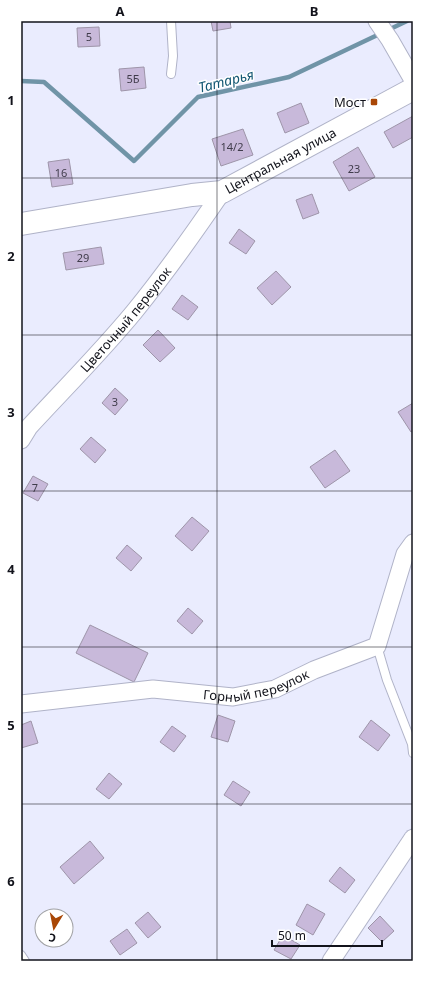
<svg xmlns="http://www.w3.org/2000/svg" width="434" height="982" viewBox="0 0 434 982" font-family="'Noto Sans',sans-serif">
<style>
.lines{fill:none;stroke-linecap:round;stroke-linejoin:round}
.stream{stroke:#7094a7;stroke-width:4.5}
.building{fill:#c8b9da;stroke:#9e95a9}
.lane-casing{stroke:#b0b3c8;stroke-width:10}
.street-casing{stroke:#b0b3c8;stroke-width:19}
.secondary-casing{stroke:#b0b3c8;stroke-width:24}
.lane{stroke:#fff;stroke-width:8}
.street{stroke:#fff;stroke-width:17}
.secondary{stroke:#fff;stroke-width:22}
.grid{fill:none;stroke:#12131b;stroke-width:1;stroke-opacity:0.55}
.poi-dot{fill:#a94706;stroke:#fff;stroke-width:1.5}
.labels{text-anchor:middle;stroke-width:3;stroke-linejoin:round;paint-order:stroke}
.number-label{font-size:11px;fill:#403c4b}
.poi-label{font-size:13px;fill:#12131b;stroke:#fff;text-anchor:end}
.street-label{font-size:13px;fill:#12131b;stroke:#fff}
.water-label{font-size:14px;font-style:italic;fill:#135773;stroke:#fff}
.neatline{fill:none;stroke:#12131b;stroke-width:1.5}
.grid-label{font-size:13px;text-anchor:middle;font-weight:bold;fill:#12131b}
</style>
<rect width="100%" height="100%" fill="#eaecfe"/>
<g class="lines">
<polyline class="stream" points="21,81 44,82 134,161 198,97 289,77 407,21"/>
</g>
<g class="building">
<polygon points="211,21 230,21 231,28 213,31"/>
<polygon points="99,27 100,46 78,47 77,28"/>
<polygon points="144,67 146,88 121,91 119,69"/>
<polygon points="301,103 309,123 285,133 277,113"/>
<polygon points="413,116 413,137 393,148 384,132"/>
<polygon points="243,129 253,155 221,166 212,139"/>
<polygon points="358,147 375,177 349,191 333,162"/>
<polygon points="69,159 73,184 52,187 48,162"/>
<polygon points="312,194 319,213 303,219 296,200"/>
<polygon points="239,229 255,241 246,254 229,243"/>
<polygon points="101,247 104,264 66,270 63,253"/>
<polygon points="276,271 291,287 272,305 257,288"/>
<polygon points="182,295 198,307 188,320 172,309"/>
<polygon points="158,330 175,348 160,362 143,345"/>
<polygon points="115,388 128,400 115,415 102,403"/>
<polygon points="413,403 413,431 411,432 398,412"/>
<polygon points="91,437 106,450 95,463 80,449"/>
<polygon points="335,450 350,471 325,488 310,467"/>
<polygon points="33,476 48,484 38,501 23,493"/>
<polygon points="192,517 209,531 192,551 175,536"/>
<polygon points="127,545 142,558 131,571 116,558"/>
<polygon points="188,608 203,621 192,634 177,621"/>
<polygon points="90,625 148,653 134,682 76,653"/>
<polygon points="218,715 235,721 228,742 211,737"/>
<polygon points="371,720 390,735 378,751 359,737"/>
<polygon points="31,721 38,743 21,748 21,725"/>
<polygon points="172,726 186,736 174,752 160,742"/>
<polygon points="109,773 122,784 109,799 96,789"/>
<polygon points="233,781 250,792 241,806 224,795"/>
<polygon points="90,841 104,858 74,884 60,867"/>
<polygon points="340,867 355,880 345,893 329,881"/>
<polygon points="307,904 325,914 313,935 296,925"/>
<polygon points="148,912 161,927 148,938 135,923"/>
<polygon points="380,916 394,931 382,942 368,928"/>
<polygon points="127,929 137,943 120,955 110,941"/>
<polygon points="283,935 300,945 291,959 274,950"/>
</g>
<g class="lines">
<defs>
<g id="lane">
<polyline points="171,74 173,56 171,21"/>
<polyline points="377,646 387,680 412,744 413,753"/>
<polyline points="21,955 25,961"/>
</g>
<g id="street">
<polyline points="377,21 390,40 413,80"/>
<path id="s1" d="M21 440 29 427C64 389 101 352 134 312 165 274 194 233 222 192"/>
<path id="s2" d="M21 704 153 689 233 697 275 689 314 670 377 646 405 554 413 543"/>
<polyline points="331,961 413,838"/>
</g>
<g id="secondary">
<path id="s3" d="M21 224 192 195 222 192 413 89"/>
</g>
</defs>
<use href="#lane" class="lane-casing"/>
<use href="#street" class="street-casing"/>
<use href="#secondary" class="secondary-casing"/>
<use href="#lane" class="lane"/>
<use href="#street" class="street"/>
<use href="#secondary" class="secondary"/>
</g>
<path class="grid" d="M217 21V961M21 178H413M21 335H413M21 491H413M21 647H413M21 804H413"/>
<rect class="poi-dot" x="370" y="98" width="8" height="8" rx="2"/>
<g class="labels">
<g class="number-label">
<text x="89" y="41">5</text>
<text x="133" y="83">5Б</text>
<text x="232" y="151">14/2</text>
<text x="354" y="173">23</text>
<text x="61" y="177">16</text>
<text x="83" y="262">29</text>
<text x="115" y="406">3</text>
<text x="35" y="492">7</text>
</g>
<g class="poi-label">
<text x="366" y="107">Мост</text>
</g>
<g class="street-label">
<text dy="5" stroke="none"><textPath href="#s3" startOffset="270">Центральная улица</textPath></text>
<text dy="5" stroke="none"><textPath href="#s1" startOffset="160">Цветочный переулок</textPath></text>
<text dy="5" stroke="none"><textPath href="#s2" startOffset="238">Горный переулок</textPath></text>
</g>
<g class="water-label">
<text transform="translate(226 81) rotate(-14)" y="5">Татарья</text>
</g>
</g>
<rect width="434" height="982" fill="none" stroke="#ffffff" stroke-width="44"/>
<g transform="translate(54 928) rotate(190)"><circle r="19" fill="#ffffff" stroke="#a0a1a4"/>
<path d="M0-3L7 15L0 10L-7 15Z" fill="#a94706"/>
<text y="-6" font-size="11" font-weight="bold" text-anchor="middle" fill="#12131b">С</text>
</g>
<path d="M272 940v6h110v-6" fill="none" stroke="#12131b" stroke-width="2"/>
<text x="278" y="940" font-size="12" fill="#12131b" stroke="#ffffff" stroke-width="3" paint-order="stroke">50 m</text>
<rect x="22" y="22" width="390" height="938" class="neatline"/>
<g class="grid-label">
<text x="120" y="16">A</text>
<text x="314" y="16">B</text>
<text x="11" y="105">1</text>
<text x="11" y="261">2</text>
<text x="11" y="417">3</text>
<text x="11" y="574">4</text>
<text x="11" y="730">5</text>
<text x="11" y="886">6</text>
</g>
</svg>
